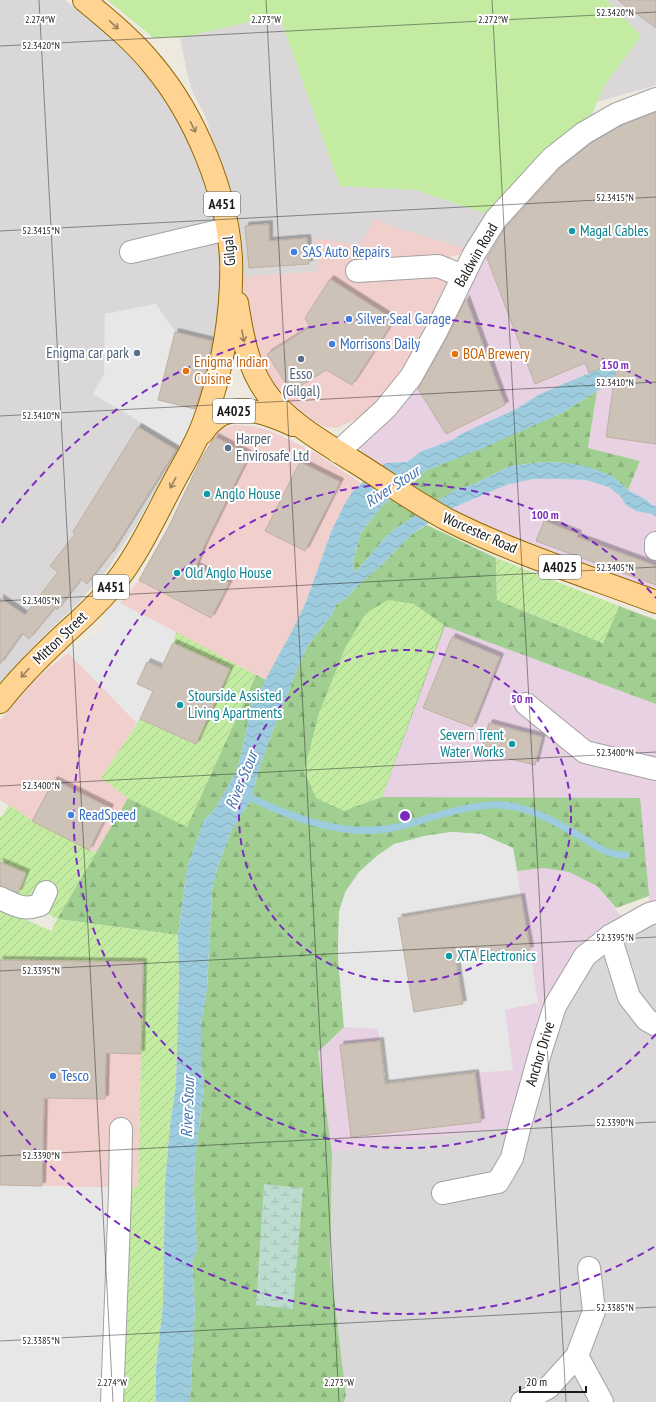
<svg xmlns="http://www.w3.org/2000/svg" width="656" height="1402" viewBox="0 0 656 1402" font-family="'PT Sans Narrow',sans-serif">
<style>
.residential{fill:#d9d7d7}
.commercial{fill:#f0cfcd}
.industrial{fill:#e7d1e2}
.grass{fill:#c3eba1}
.forest{fill:url(#forest-firs)}
.wetland{fill:url(#wetland-marsh)}
.garden{fill:url(#garden-furrows)}
.parking{fill:#e7e7e7}
.water{fill:url(#water-waves)}
.lines{fill:none;stroke-linecap:round;stroke-linejoin:round}
.stream{stroke:#9dccde;stroke-width:7}
.building{fill:#cdc2b8;stroke:#bfafa1;filter:url(#shadow)}
.minor-casing{stroke:#a2a2a2;stroke-width:24}
.major-casing{stroke:#916700;stroke-width:24}
.minor{stroke:#fff;stroke-width:22}
.major{stroke:#ffd492;stroke-width:22}
.oneway{stroke:#98815c}
.ticks{fill:none;stroke:#1b1b1b;stroke-width:1;stroke-opacity:0.45}
.ring{fill:none;stroke:#7b2cbf;stroke-width:2;stroke-dasharray:7 5}
.culture-dot{fill:#0f9aa8;stroke:#fff;stroke-width:1.5}
.shop-dot{fill:#3f7fe0;stroke:#fff;stroke-width:1.5}
.service-dot{fill:#5c6f8a;stroke:#fff;stroke-width:1.5}
.food-dot{fill:#e8710a;stroke:#fff;stroke-width:1.5}
.labels{text-anchor:middle;stroke-width:4;stroke-linejoin:round;paint-order:stroke}
.shield{fill:#fff;stroke:#5f5f5f;stroke-width:1}
.shield-label{font-size:14px;font-weight:bold;fill:#1b1b1b}
.culture-label{font-size:15px;fill:#0d838f;stroke:#fff;text-anchor:start}
.street-label{font-size:15px;fill:#1b1b1b;stroke:#fff}
.shop-label{font-size:15px;fill:#366cbe;stroke:#fff;text-anchor:start}
.service-label{font-size:15px;fill:#4e5e75;stroke:#fff;text-anchor:end}
.food-label{font-size:15px;fill:#c56008;stroke:#fff;text-anchor:start}
.water-label{font-size:16px;font-style:italic;fill:#4474ad;stroke:#fff}
.ticks-label{font-size:10px;text-anchor:middle;fill:#1b1b1b;stroke:#fff;stroke-width:4;stroke-linejoin:round;paint-order:stroke}
.centre{fill:#7b2cbf;stroke:#fff;stroke-width:2}
.ring-label{font-size:12px;text-anchor:middle;font-weight:bold;fill:#7b2cbf;stroke:#fff;stroke-width:4;stroke-linejoin:round;paint-order:stroke}
</style>
<defs>
<pattern id="forest-firs" width="22" height="20" patternUnits="userSpaceOnUse"><rect width="22" height="20" fill="#a1cf91"/><path d="M5 1l3.5 6h-7zM16 11l3.5 6h-7z" fill="#8ab17c"/></pattern>
<pattern id="wetland-marsh" width="20" height="14" patternUnits="userSpaceOnUse"><rect width="20" height="14" fill="#bbdcce"/><path d="M1 5h8M5 5V1M11 12h8M15 12V8" fill="none" stroke="#a0bcb0"/></pattern>
<pattern id="garden-furrows" width="10" height="10" patternUnits="userSpaceOnUse"><rect width="10" height="10" fill="#c3eba1"/><path d="M-1 1l2-2M0 10L10 0M9 11l2-2" fill="none" stroke="#a7c98a"/></pattern>
<pattern id="water-waves" width="16" height="10" patternUnits="userSpaceOnUse"><rect width="16" height="10" fill="#9dccde"/><path d="M0 5q4-4 8 0t8 0" fill="none" stroke="#87afbe"/></pattern>
<filter id="shadow"><feDropShadow dx="3.5" dy="-3.5" stdDeviation="0" flood-color="#0004"/></filter>
</defs>
<rect width="100%" height="100%" fill="#ede9df"/>
<g class="residential">
<polygon points="0,0 65,0 116,41 136,63 153,83 185,134 197,159 211,201 219,248 222,274 217,329 214,341 175,332 156,304 105,314 104,374 93,394 180,445 138,522 107,570 78,603 38,641 0,682"/>
<polygon points="607,0 656,0 656,85 597,102 604,86 641,36"/>
<polygon points="279,15 340,186 416,190 487,214 465,248 403,230 375,219 360,246 318,271 241,277 230,193 205,115 193,93 188,77 180,38"/>
<polygon points="656,912 656,1402 344,1402 346,1396 330,1263 332,1152 520,1125 585,956"/>
</g>
<g class="commercial">
<polygon points="375,219 403,230 465,248 460,255 452,256 444,268 443,272 447,283 439,302 405,366 394,382 380,400 357,419 336,428 325,427 314,421 285,401 268,379 256,355 246,313 241,277 318,271 315,238 360,245"/>
<polygon points="234,425 251,426 265,429 284,437 317,454 361,483 353,491 344,505 331,532 306,602 292,631 266,680 120,603 139,580 168,528 201,459 214,436 219,430"/>
<polygon points="68,653 137,723 101,778 128,798 96,853 33,821 0,800 0,720 31,684 49,668"/>
<polygon points="106,1053 141,1054 138,1188 42,1186 44,1098 105,1099"/>
</g>
<g class="industrial">
<polygon points="656,99 656,351 641,351 540,394 516,409 463,433 452,440 422,451 407,462 387,463 381,466 368,457 361,451 360,446 460,282 551,159"/>
<polygon points="615,376 656,377 656,506 652,505 645,499 628,490 640,461 588,448 597,391"/>
<polygon points="533,479 563,479 586,480 609,487 621,497 627,505 636,511 652,514 656,517 656,589 509,535 450,509 506,485"/>
<polygon points="444,625 656,704 656,912 649,914 649,896 382,797"/>
<polygon points="544,868 569,872 597,886 628,925 585,956 520,1125 332,1152 318,1052 344,1027 339,912 517,871"/>
</g>
<polygon class="grass" points="107,0 607,0 641,36 604,86 584,133 487,214 416,190 340,186 279,15 180,38 172,37 154,38"/>
<g class="forest">
<polygon points="597,391 588,448 640,461 628,490 612,476 566,463 543,462 510,466 472,485 456,489 389,533 355,573 353,563 360,534 382,506 425,471 562,413"/>
<polygon points="427,525 496,558 497,600 603,643 619,606 656,620 656,704 445,626 382,797 640,798 649,896 616,908 597,886 569,872 544,868 517,871 513,848 481,834 451,832 425,836 395,844 339,912 338,956 344,1027 318,1052 332,1152 330,1263 346,1396 344,1402 190,1402 195,1306 192,1263 197,1249 194,1191 195,1158 204,1088 201,1063 201,1025 207,989 212,891 217,869 232,829 250,802 261,763 272,733 298,667 308,645 333,613 336,605 349,596 354,589 378,568 412,534"/>
<polygon points="256,675 266,680 251,706 245,737 237,770 215,809 204,820 187,868 178,935 57,919 128,798 187,826"/>
</g>
<polygon class="wetland" points="264,1184 303,1188 293,1309 256,1305"/>
<g class="garden">
<polygon points="496,558 619,606 603,643 497,600"/>
<polygon points="388,600 414,604 444,625 382,797 344,811 316,798 304,771 319,713 345,648 366,613"/>
<polygon points="176,632 256,675 187,827 128,798 101,778 140,719 196,744 230,669 173,643"/>
<polygon points="9,805 33,821 96,853 57,919 178,935 179,980 176,1085 170,1125 165,1184 163,1305 156,1368 156,1402 112,1402 119,1188 138,1187 143,962 0,960 0,908 51,931 57,919 16,897 26,873 0,862 0,816 2,817"/>
</g>
<g class="parking">
<polygon points="156,304 175,332 158,400 197,409 180,445 93,394 104,374 105,314"/>
<polygon points="120,603 176,632 173,643 161,668 147,662 138,683 153,691 140,719 137,723 68,653 77,644 90,638 98,633 103,626 104,612"/>
<polygon points="451,832 481,834 513,848 521,897 399,918 415,1012 463,1004 456,962 530,950 538,1003 505,1010 513,1070 475,1073 385,1084 378,1029 344,1027 338,956 339,912 345,892 359,872 378,855 394,844 425,836"/>
<polygon points="0,1185 119,1188 112,1402 0,1402"/>
</g>
<polygon class="water" points="641,351 615,376 597,391 562,413 481,449 425,471 382,506 360,534 353,563 355,573 389,533 456,489 472,485 510,466 543,462 566,463 589,467 612,476 628,490 645,499 652,505 656,506 656,517 652,514 636,511 626,505 621,497 609,487 586,480 563,479 533,479 506,485 450,509 412,534 378,568 354,589 349,596 336,605 333,613 308,645 298,667 272,733 261,763 250,802 232,829 217,869 212,891 207,989 201,1025 201,1063 204,1088 195,1158 194,1191 197,1249 192,1263 195,1306 190,1402 156,1402 156,1368 163,1305 165,1184 170,1125 176,1085 179,980 178,935 187,868 204,820 215,809 237,770 245,737 251,706 292,631 306,602 331,532 344,505 353,491 381,466 387,463 407,462 422,451 452,440 463,433 516,409 540,394"/>
<g class="lines">
<path class="stream" d="M243 794C290 817 344 839 397 827 433 818 473 801 510 806 530 809 556 822 574 833 591 842 606 856 626 855"/>
</g>
<g class="building">
<polygon points="618,0 656,0 656,28"/>
<polygon points="656,112 656,444 606,437 617,361 589,373 585,363 535,384 487,258 506,227 560,168 591,143 622,125"/>
<polygon points="269,224 269,241 307,238 309,264 249,268 245,226"/>
<polygon points="330,279 394,320 352,385 326,370 291,392 267,354 310,327 305,318"/>
<polygon points="466,299 505,405 446,434 418,389 447,338"/>
<polygon points="175,332 212,341 204,381 195,409 158,400"/>
<polygon points="138,427 176,450 110,555 109,555 87,584 81,579 57,610 55,607 29,639 22,633 0,664 0,598 25,615 58,572 50,566 75,534 73,532"/>
<polygon points="215,437 249,455 204,546 196,566 229,583 211,618 139,580 168,528 201,459"/>
<polygon points="300,462 340,482 305,551 265,531"/>
<polygon points="544,521 578,534 577,537 656,566 656,585 536,541"/>
<polygon points="452,637 500,657 472,727 423,708"/>
<polygon points="173,643 230,669 196,744 140,719 153,691 137,684 147,662 161,668"/>
<polygon points="489,723 542,737 535,765 481,752"/>
<polygon points="54,780 110,808 89,850 32,821"/>
<polygon points="0,862 26,873 18,893 0,886"/>
<polygon points="521,897 530,950 456,962 463,1004 414,1012 398,918"/>
<polygon points="0,960 143,962 141,1054 106,1053 105,1099 44,1098 42,1186 0,1185"/>
<polygon points="380,1041 385,1084 475,1073 481,1122 351,1137 340,1045"/>
</g>
<g class="lines">
<defs>
<g id="minor">
<polyline points="131,252 227,229"/>
<polyline points="357,271 438,266 463,276"/>
<polyline points="338,452 385,409 411,377 436,332 474,254 496,219 551,159 584,133 617,114 656,99"/>
<polyline points="656,543 656,549"/>
<polyline points="526,704 585,752 656,769"/>
<path d="M0 898C15 905 23 911 40 905L46 892"/>
<polyline points="610,936 629,997 647,1020 656,1025"/>
<polyline points="443,1193 498,1182 512,1158 520,1125 541,1050 555,1006 585,956 610,936 649,914 656,912"/>
<polyline points="577,1356 602,1402"/>
<polyline points="112,1402 120,1194 121,1129"/>
<polyline points="522,1402 549,1387 577,1356 594,1311 589,1268"/>
</g>
<g id="major">
<path d="M237 303C242 334 247 365 265 391 284 420 326 444 355 462 387 482 417 504 450 521 516 554 587 576 656 602"/>
<path d="M202 433C207 426 214 418 223 414 245 404 273 416 293 425"/>
<path d="M0 702C17 680 36 661 56 642 76 623 98 605 115 583 138 554 154 519 171 487 182 466 195 446 203 424 222 375 233 310 231 258 227 192 195 115 153 65 133 40 108 20 84 0"/>
</g>
</defs>
<use href="#minor" class="minor-casing"/>
<use href="#major" class="major-casing"/>
<use href="#minor" class="minor"/>
<use href="#major" class="major"/>
</g>
<defs><path id="oneway-shaft" d="M-6 0H5M1.5-3L5.5 0L1.5 3" fill="none" stroke-width="1.6" stroke-linecap="round" stroke-linejoin="round"/></defs>
<g class="oneway">
<use href="#oneway-shaft" transform="translate(114 25) rotate(43)"/>
<use href="#oneway-shaft" transform="translate(193 127) rotate(64)"/>
<use href="#oneway-shaft" transform="translate(243 336) rotate(79)"/>
<use href="#oneway-shaft" transform="translate(173 483) rotate(118)"/>
<use href="#oneway-shaft" transform="translate(25 673) rotate(132)"/>
</g>
<path class="ticks" d="M39 0 113 1402M266 0 339 1402M492 0 566 1402M0 46 656 12M0 231 656 197M0 416 656 382M0 601 656 567M0 786 656 752M0 971 656 937M0 1156 656 1122M0 1341 656 1307"/>
<g class="ring">
<circle cx="405" cy="816" r="166"/>
<path d="M656 1034A332 332 0 1 1 656 598"/>
<path d="M654 1247A498 498 0 0 1 2 1109M2 523A498 498 0 0 1 654 385"/>
</g>
<g class="culture-dot">
<circle cx="572" cy="231" r="4"/>
<circle cx="207" cy="494" r="4"/>
<circle cx="177" cy="573" r="4"/>
<circle cx="180" cy="705" r="4"/>
<circle cx="512" cy="744" r="4"/>
<circle cx="449" cy="956" r="4"/>
</g>
<g class="shop-dot">
<circle cx="294" cy="252" r="4"/>
<circle cx="349" cy="319" r="4"/>
<circle cx="332" cy="344" r="4"/>
<circle cx="71" cy="815" r="4"/>
<circle cx="53" cy="1076" r="4"/>
</g>
<g class="service-dot">
<circle cx="137" cy="353" r="4"/>
<circle cx="301" cy="359" r="4"/>
<circle cx="228" cy="448" r="4"/>
</g>
<g class="food-dot">
<circle cx="455" cy="354" r="4"/>
<circle cx="186" cy="371" r="4"/>
</g>
<g class="labels">
<g class="shield">
<rect x="204" y="192" width="36" height="24" rx="3"/>
<rect x="213" y="399" width="42" height="24" rx="3"/>
<rect x="539" y="555" width="42" height="24" rx="3"/>
<rect x="93" y="575" width="36" height="24" rx="3"/>
</g>
<g class="shield-label">
<text x="222" y="209">A451</text>
<text x="234" y="416">A4025</text>
<text x="560" y="572">A4025</text>
<text x="111" y="592">A451</text>
</g>
<g class="culture-label">
<text x="580" y="236">Magal Cables</text>
<text x="215" y="499">Anglo House</text>
<text x="185" y="578">Old Anglo House</text>
<text x="188" y="701">Stourside Assisted<tspan x="188" dy="17">Living Apartments</tspan></text>
<text x="504" y="740" text-anchor="end">Severn Trent<tspan x="504" dy="17">Water Works</tspan></text>
<text x="457" y="961">XTA Electronics</text>
</g>
<g class="street-label">
<text transform="translate(229 251) rotate(-95)" y="5">Gilgal</text>
<text transform="translate(476 255) rotate(-60)" y="5">Baldwin Road</text>
<text transform="translate(480 533) rotate(24)" y="5">Worcester Road</text>
<text transform="translate(60 638) rotate(-44)" y="5">Mitton Street</text>
<text transform="translate(540 1054) rotate(-73)" y="5">Anchor Drive</text>
</g>
<g class="shop-label">
<text x="302" y="257">SAS Auto Repairs</text>
<text x="357" y="324">Silver Seal Garage</text>
<text x="340" y="349">Morrisons Daily</text>
<text x="79" y="820">ReadSpeed</text>
<text x="61" y="1081">Tesco</text>
</g>
<g class="service-label">
<text x="129" y="358">Enigma car park</text>
<text x="301" y="379" text-anchor="middle">Esso<tspan x="301" dy="17">(Gilgal)</tspan></text>
<text x="236" y="444" text-anchor="start">Harper<tspan x="236" dy="17">Envirosafe Ltd</tspan></text>
</g>
<g class="food-label">
<text x="463" y="359">BOA Brewery</text>
<text x="194" y="367">Enigma Indian<tspan x="194" dy="17">Cuisine</tspan></text>
</g>
<g class="water-label">
<text transform="translate(392 486) rotate(-33)" y="6">River Stour</text>
<text transform="translate(241 780) rotate(-68)" y="6">River Stour</text>
<text transform="translate(187 1107) rotate(-88)" y="6">River Stour</text>
</g>
</g>
<g class="ticks-label">
<text x="615" y="16">52.3420°N</text>
<text x="40" y="23">2.274°W</text>
<text x="266" y="23">2.273°W</text>
<text x="493" y="23">2.272°W</text>
<text x="41" y="49">52.3420°N</text>
<text x="615" y="201">52.3415°N</text>
<text x="41" y="234">52.3415°N</text>
<text x="615" y="386">52.3410°N</text>
<text x="41" y="419">52.3410°N</text>
<text x="615" y="571">52.3405°N</text>
<text x="41" y="604">52.3405°N</text>
<text x="615" y="756">52.3400°N</text>
<text x="41" y="789">52.3400°N</text>
<text x="615" y="941">52.3395°N</text>
<text x="41" y="974">52.3395°N</text>
<text x="615" y="1126">52.3390°N</text>
<text x="41" y="1159">52.3390°N</text>
<text x="615" y="1311">52.3385°N</text>
<text x="41" y="1344">52.3385°N</text>
<text x="112" y="1386">2.274°W</text>
<text x="339" y="1386">2.273°W</text>
</g>
<circle cx="405" cy="816" r="6" class="centre"/>
<g class="ring-label">
<text x="615" y="369">150 m</text>
<text x="545" y="519">100 m</text>
<text x="522" y="703">50 m</text>
</g>
<path d="M520 1386v6h66v-6" fill="none" stroke="#1b1b1b" stroke-width="2"/>
<text x="526" y="1386" font-size="12" fill="#1b1b1b" stroke="#ffffff" stroke-width="3" paint-order="stroke">20 m</text>
</svg>
